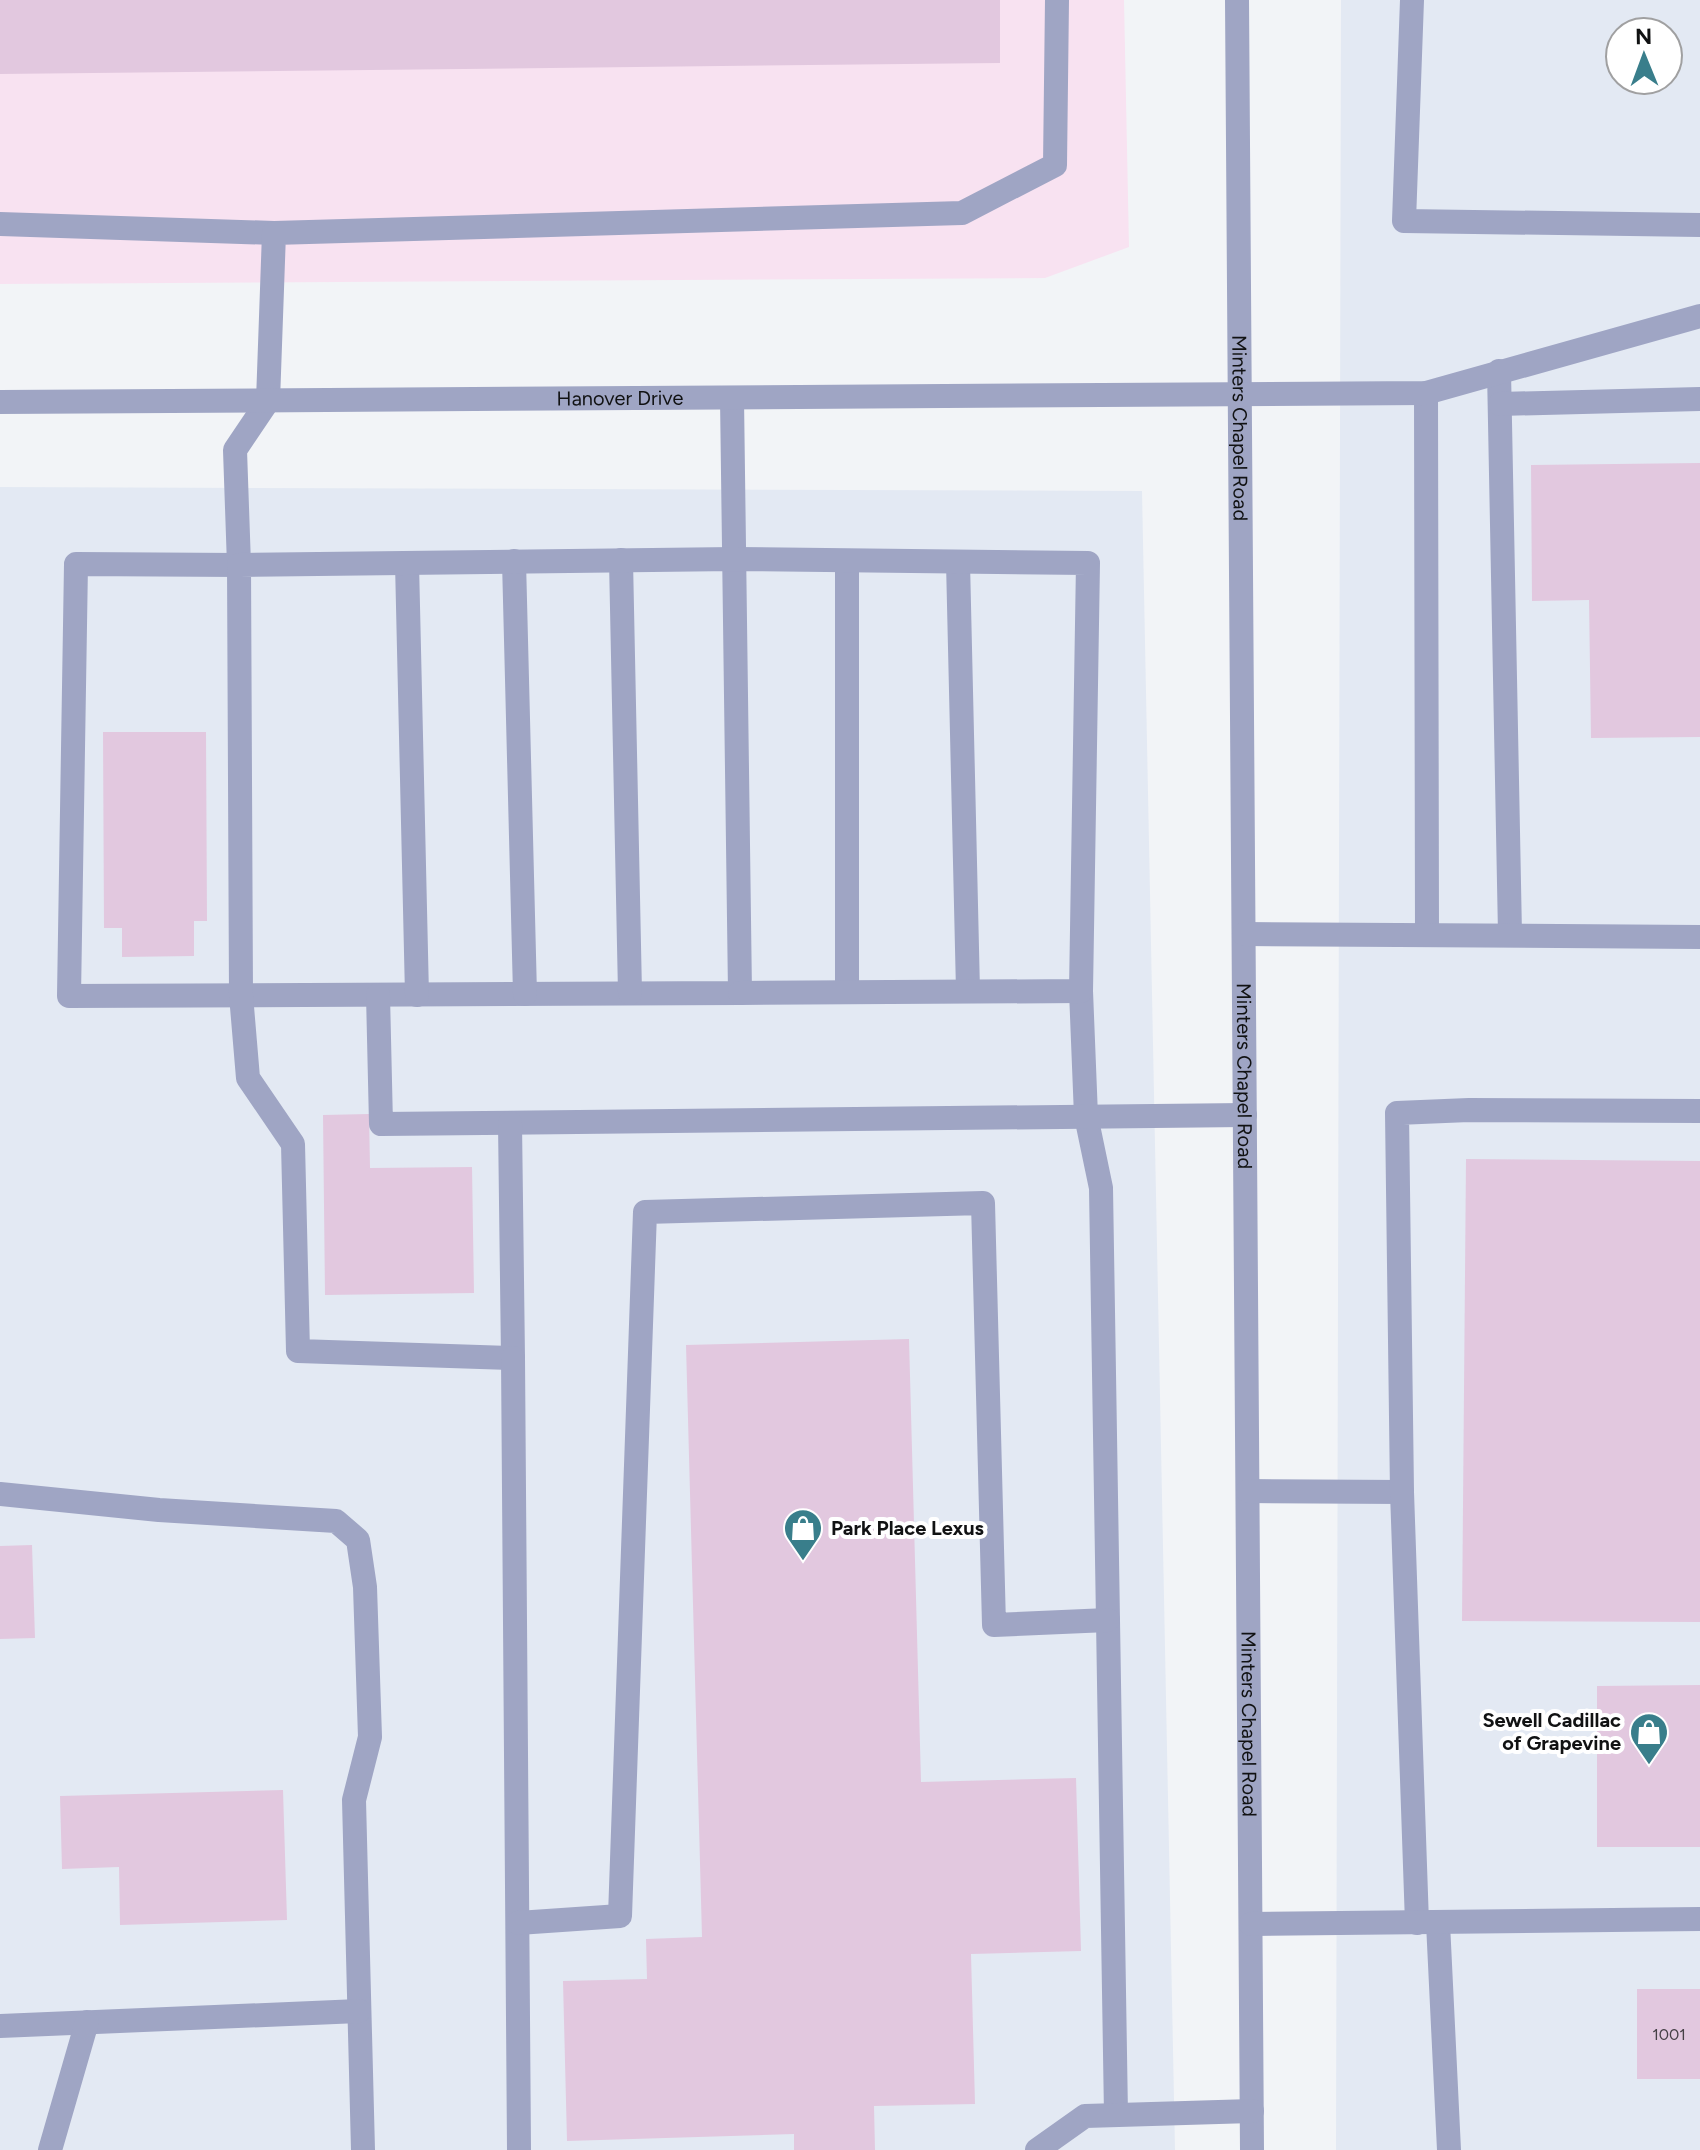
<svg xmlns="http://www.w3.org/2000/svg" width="1700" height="2150" viewBox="0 0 1700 2150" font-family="Figtree,sans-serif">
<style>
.built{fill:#e3e9f3;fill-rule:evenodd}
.industrial{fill:#f8e2f1}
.building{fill:#e2c8df}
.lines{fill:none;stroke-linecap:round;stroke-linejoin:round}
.minor{stroke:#9fa5c4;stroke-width:24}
.labels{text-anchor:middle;stroke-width:8;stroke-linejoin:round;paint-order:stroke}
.number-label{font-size:16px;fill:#454046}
.street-label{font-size:20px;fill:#111213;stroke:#fff}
.poi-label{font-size:20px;font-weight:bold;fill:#111213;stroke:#fff;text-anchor:start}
</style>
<rect width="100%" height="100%" fill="#f2f4f7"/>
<g class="built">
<path d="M1341 0H1700V2150H1336ZM1620 32H1668V80H1620Z"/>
<polygon points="0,487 1142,491 1175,2150 0,2150"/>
</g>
<polygon class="industrial" points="0,0 1124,0 1129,247 1045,278 0,284"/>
<g class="building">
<polygon points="0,0 1000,0 1000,63 0,74"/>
<polygon points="1700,463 1700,737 1591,738 1589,600 1532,601 1531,465"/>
<polygon points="103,732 206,732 207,921 194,921 194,956 122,957 122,928 104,928"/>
<polygon points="369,1114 370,1168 472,1167 474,1293 325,1295 323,1115"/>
<polygon points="1466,1159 1700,1161 1700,1622 1462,1621"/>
<polygon points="909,1339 921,1782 1076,1778 1081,1951 971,1954 975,2104 874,2106 875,2150 794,2150 794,2134 567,2141 563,1981 647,1979 646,1939 702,1937 686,1345"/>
<polygon points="32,1545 35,1638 0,1639 0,1546"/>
<polygon points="1700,1685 1700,1847 1597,1847 1597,1686"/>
<polygon points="283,1790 287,1920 120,1925 119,1867 62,1869 60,1796"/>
<rect x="1637" y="1989" width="63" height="90"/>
</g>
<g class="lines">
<g class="minor">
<path id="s1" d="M1237 0 1252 2150"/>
<polyline points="1412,0 1404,221 1700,225"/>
<polyline points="0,224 274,233"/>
<polyline points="1499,371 1510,934"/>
<polyline points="1426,393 1427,933"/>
<polyline points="732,398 740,993 69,996 76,564 239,565 235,450 268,401 274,233 962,213 1055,165 1057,0"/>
<path id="s2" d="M0 402 1426 393 1700 316"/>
<polyline points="1500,404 1700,399"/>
<polyline points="621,560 630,993"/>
<polyline points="514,561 525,994"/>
<polyline points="847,561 847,992"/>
<polyline points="958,562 968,991"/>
<polyline points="407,563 417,995"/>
<polyline points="1244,934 1700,937"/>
<polyline points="1081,991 1086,1116 1101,1188 1116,2115"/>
<polyline points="378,995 381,1124 1245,1115"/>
<polyline points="510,1123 513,1358 298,1351 293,1144 248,1078 241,995 239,565 734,559 1088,563 1081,991 740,993"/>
<polyline points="513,1358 519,2150"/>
<polyline points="1248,1491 1402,1492"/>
<polyline points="0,1494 159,1510 336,1521 358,1540 365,1587 370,1737 354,1800 363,2150"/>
<polyline points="518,1923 620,1916 645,1212 983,1203 994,1625 1108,1620"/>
<polyline points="1417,1923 1402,1492 1397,1113 1469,1110 1700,1111"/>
<polyline points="1438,1923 1449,2150"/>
<polyline points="1251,1924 1700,1919"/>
<polyline points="0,2026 359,2011"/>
<polyline points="50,2150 87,2022"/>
<polyline points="1037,2150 1085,2116 1252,2111"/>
</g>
</g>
<defs>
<symbol id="shop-pin" viewBox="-11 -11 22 30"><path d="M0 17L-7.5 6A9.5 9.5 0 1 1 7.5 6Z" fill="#397e8b" stroke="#fff"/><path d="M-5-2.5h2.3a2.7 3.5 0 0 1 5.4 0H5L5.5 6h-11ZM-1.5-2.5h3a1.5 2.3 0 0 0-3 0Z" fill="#fff"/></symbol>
</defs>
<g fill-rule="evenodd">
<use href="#shop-pin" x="781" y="1506" width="44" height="60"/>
<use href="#shop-pin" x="1627" y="1710" width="44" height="60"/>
</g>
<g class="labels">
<g class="number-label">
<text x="1669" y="2040">1001</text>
</g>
<g class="street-label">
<text dy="7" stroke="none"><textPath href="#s2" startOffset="620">Hanover Drive</textPath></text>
<text dy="7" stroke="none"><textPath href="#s1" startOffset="428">Minters Chapel Road</textPath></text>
<text dy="7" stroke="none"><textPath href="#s1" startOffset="1076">Minters Chapel Road</textPath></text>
<text dy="7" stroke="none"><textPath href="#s1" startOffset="1724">Minters Chapel Road</textPath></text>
</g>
<g class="poi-label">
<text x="831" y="1535">Park Place Lexus</text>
<text x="1621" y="1727" text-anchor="end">Sewell Cadillac<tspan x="1621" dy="23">of Grapevine</tspan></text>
</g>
</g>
<g transform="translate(1644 56) rotate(359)"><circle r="38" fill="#ffffff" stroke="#a0a0a1" stroke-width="2"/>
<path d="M0-6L14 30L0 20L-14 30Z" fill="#397e8b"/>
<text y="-12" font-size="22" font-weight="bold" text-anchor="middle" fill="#111213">N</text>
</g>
</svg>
